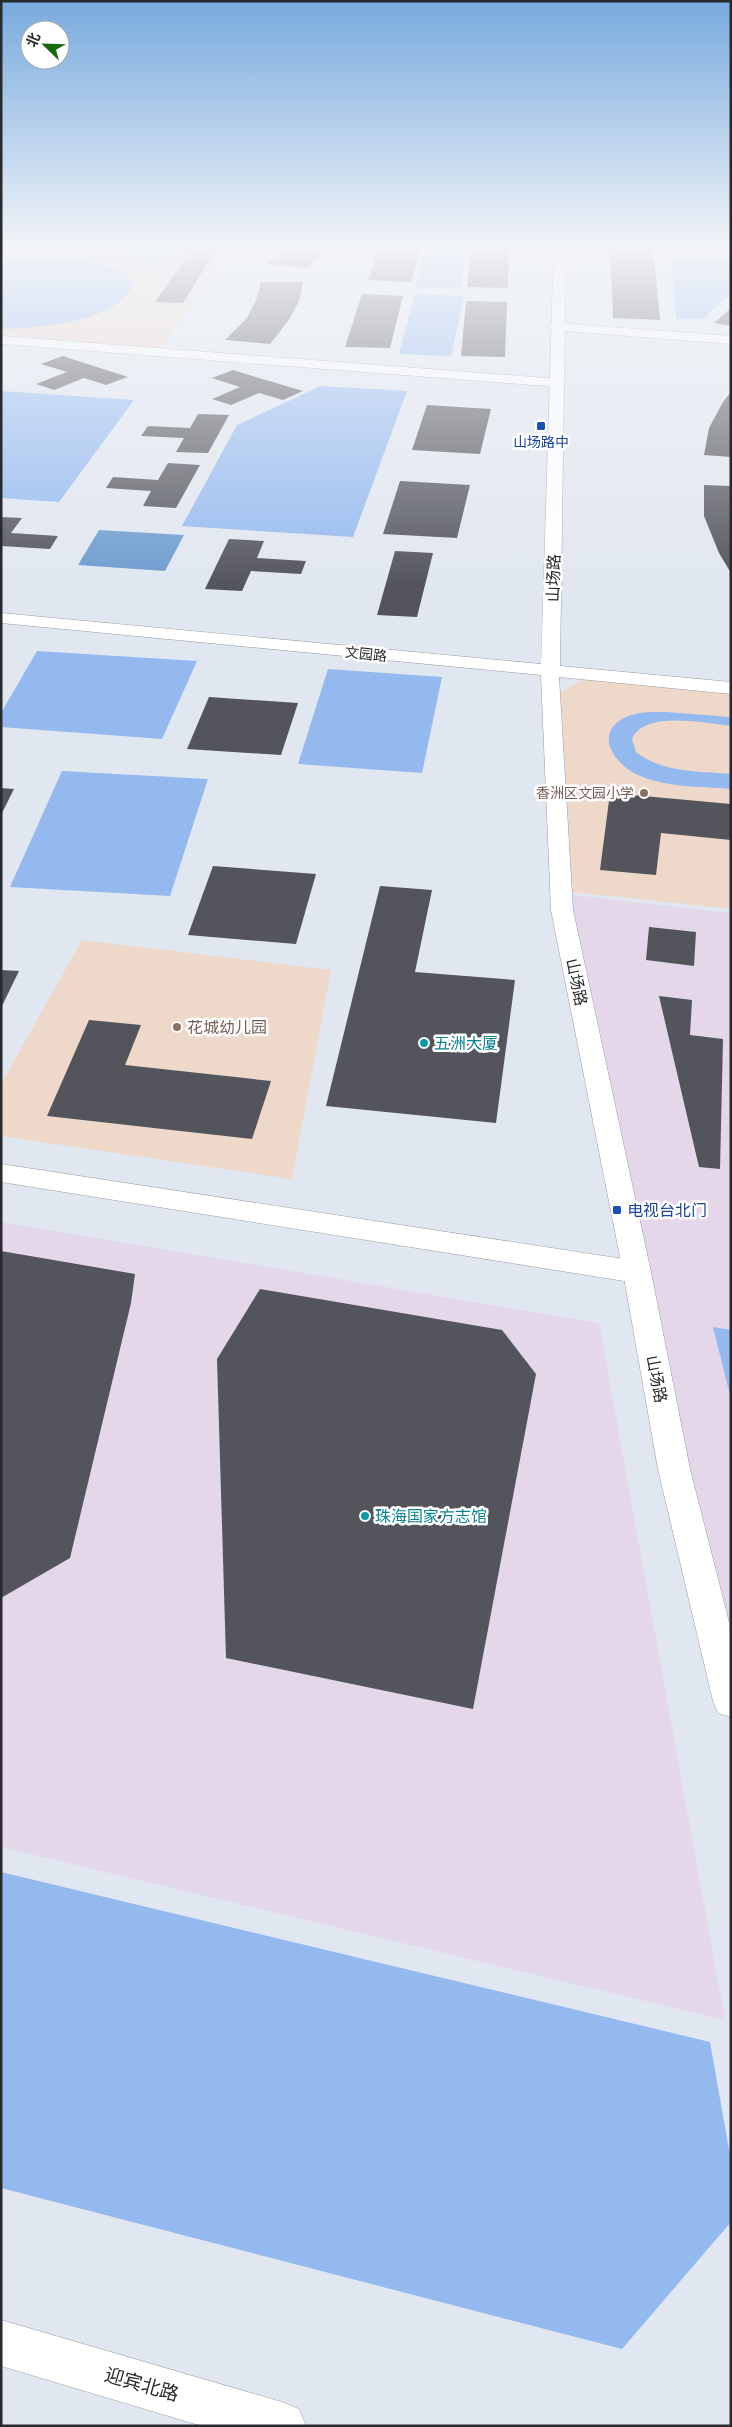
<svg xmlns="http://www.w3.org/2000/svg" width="732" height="2427" viewBox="0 0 732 2427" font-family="'Varela Round','Noto Sans SC',sans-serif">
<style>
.commercial{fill:#e4d7ea}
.education{fill:#edd8ca}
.green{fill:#94b9ef}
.water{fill:#6d9bcf}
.building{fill:#53545c}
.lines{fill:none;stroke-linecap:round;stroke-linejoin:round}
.street-casing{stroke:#979da5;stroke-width:1}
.secondary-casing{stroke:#979da5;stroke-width:1}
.primary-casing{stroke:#979da5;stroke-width:1}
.street{fill:#fff;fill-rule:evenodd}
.secondary{fill:#fff;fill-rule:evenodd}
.primary{fill:#fff;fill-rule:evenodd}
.transit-dot{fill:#1a4fb4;stroke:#fff;stroke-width:2}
.education-dot{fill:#8d6e63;stroke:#fff;stroke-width:2}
.culture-dot{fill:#0f9aa8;stroke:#fff;stroke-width:2}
.labels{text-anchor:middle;stroke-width:5;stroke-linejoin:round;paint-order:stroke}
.far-transit-label{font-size:14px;fill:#164399;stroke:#fff}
.far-street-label{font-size:14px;fill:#282a2e;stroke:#fff}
.far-education-label{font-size:14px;fill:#785e54;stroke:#fff;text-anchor:end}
.street-label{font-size:16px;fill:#282a2e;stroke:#fff}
.education-label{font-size:16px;fill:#785e54;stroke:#fff;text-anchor:start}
.culture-label{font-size:16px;fill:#0d838f;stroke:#fff;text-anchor:start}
.transit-label{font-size:16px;fill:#164399;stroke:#fff;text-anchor:start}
.near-street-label{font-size:19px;fill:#282a2e;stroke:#fff}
</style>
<rect width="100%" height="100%" fill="#e1e7f0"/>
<g class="commercial">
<polygon points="565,894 731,913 731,1661"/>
<polygon points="1,1222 599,1323 725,2020 1,1847"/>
</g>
<g class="education">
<polygon points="1,248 230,248 162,348 1,335"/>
<polygon points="590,676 731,689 731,909 562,891 552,696"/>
<polygon points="82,940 331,970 292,1179 1,1136 1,1084"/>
</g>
<g class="green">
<path d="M142 248H168L176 252C167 263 141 263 131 254L135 250Z"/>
<polygon points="426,248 464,248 461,288 416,287"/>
<path d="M1 257C30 259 97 257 121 271 127 274 130 279 133 286 129 292 124 299 118 303 89 324 35 328 1 329Z"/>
<polygon points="708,257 731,259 731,293 703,319 676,319 671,262 702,260"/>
<polygon points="415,294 464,296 451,356 399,354"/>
<polygon points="321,386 407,391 353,537 182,526 237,425"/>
<polygon points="1,391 134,400 59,502 1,498"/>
<polygon points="37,651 197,661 162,739 1,727 1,713"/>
<polygon points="328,669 442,677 422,773 298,764"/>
<path d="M666 712 731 717V726C706 723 644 710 632 739L636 752C663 773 698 771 731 774V789C700 786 664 788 636 774 614 763 594 734 624 718 637 711 652 712 666 712Z"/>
<polygon points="62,771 208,779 170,896 10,887"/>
<polygon points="713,1327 731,1330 731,1399"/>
<polygon points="1,1872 710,2042 731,2161 731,2222 622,2349 1,2188"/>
</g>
<polygon class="water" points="99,530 184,535 165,571 78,565"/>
<g class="building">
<polygon points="193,248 217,248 183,303 155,302"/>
<polygon points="284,248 325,248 308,268 268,264"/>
<polygon points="379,248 420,248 411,282 368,280"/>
<polygon points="471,248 509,248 508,288 467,287"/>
<polygon points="610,248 653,248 660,320 613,318"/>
<polygon points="261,282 303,282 299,301 289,320 270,344 225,340 247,318 256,300"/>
<polygon points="362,294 403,296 390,348 345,347"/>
<polygon points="466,301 507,302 505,357 461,356"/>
<polygon points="731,308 731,326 714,323"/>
<polygon points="63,356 75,360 128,377 106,385 84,378 54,390 36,384 67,372 41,364"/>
<polygon points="233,370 246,374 303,391 283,400 259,393 231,405 212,399 240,387 212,378"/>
<polygon points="731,392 731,457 704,455 709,428 723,402"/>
<polygon points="427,405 491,409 480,454 412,450"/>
<polygon points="198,414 229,415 208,453 176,452 184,438 141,436 148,426 190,428"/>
<polygon points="168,463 200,465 176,508 143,506 151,491 106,488 113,477 158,480"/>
<polygon points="400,481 470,485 457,538 383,534"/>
<polygon points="704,485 731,486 731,573 719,553 704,516"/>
<polygon points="1,517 22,518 11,533 58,536 50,549 1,546"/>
<polygon points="229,539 264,541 257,558 306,561 301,574 251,571 242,591 205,589"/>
<polygon points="395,551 433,553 417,617 377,615"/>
<polygon points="209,697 298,703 281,755 187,749"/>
<polygon points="1,788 14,789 1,815"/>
<polygon points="610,793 731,804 731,840 661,833 656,875 600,870"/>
<polygon points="213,866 316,874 296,944 188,935"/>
<polygon points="380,886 432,890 415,972 515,980 496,1123 326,1106"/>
<polygon points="649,927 696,932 694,966 646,960"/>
<polygon points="1,970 19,971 1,1008"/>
<polygon points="659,996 692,1000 690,1035 723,1039 720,1169 699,1167"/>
<polygon points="89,1020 141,1025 125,1065 271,1081 252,1139 47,1116"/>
<polygon points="1,1251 135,1274 131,1303 70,1558 1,1598"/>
<polygon points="260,1289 502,1330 536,1374 473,1709 226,1658 217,1359"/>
</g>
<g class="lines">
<defs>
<g id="street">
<polygon points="557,323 731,336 731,344 552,330 550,327 552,324"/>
<polygon points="1,336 559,379 566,383 559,387 1,344"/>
<polygon points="1,1164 637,1261 647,1265 651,1272 647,1279 637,1283 1,1182"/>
</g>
<polygon id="secondary" points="554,248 566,248 560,666 731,682 731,694 559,677 573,910 651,1272 690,1469 731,1630 731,1717 718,1713 713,1701 658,1469 623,1272 551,910 541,675 1,623 1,613 541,664"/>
<polygon id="primary" points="1,2320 282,2402 299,2409 306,2426 202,2426 1,2366"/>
</defs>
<use href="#street" class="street-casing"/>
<use href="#secondary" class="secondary-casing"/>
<use href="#primary" class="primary-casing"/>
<use href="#street" class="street"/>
<use href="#secondary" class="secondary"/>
<use href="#primary" class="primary"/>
</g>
<linearGradient id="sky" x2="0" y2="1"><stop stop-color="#77aade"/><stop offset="0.42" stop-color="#f2f4f8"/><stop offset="1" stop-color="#f2f4f8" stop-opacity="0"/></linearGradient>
<rect width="732" height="587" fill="url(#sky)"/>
<g class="transit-dot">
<rect x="536" y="421" width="10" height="10" rx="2.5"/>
<rect x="612" y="1205" width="10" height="10" rx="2.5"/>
</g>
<g class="education-dot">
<circle cx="644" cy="793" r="5"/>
<circle cx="177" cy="1027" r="5"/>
</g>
<g class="culture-dot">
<circle cx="424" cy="1043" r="5"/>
<circle cx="365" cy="1516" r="5"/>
</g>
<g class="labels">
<g class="far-transit-label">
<text x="541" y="447">山场路中</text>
</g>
<g class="far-street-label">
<text transform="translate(366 654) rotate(6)" y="5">文园路</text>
</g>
<g class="far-education-label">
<text x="634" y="798">香洲区文园小学</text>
</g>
<g class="street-label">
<text transform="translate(553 578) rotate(-88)" y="6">山场路</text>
<text transform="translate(577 982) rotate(78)" y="6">山场路</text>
<text transform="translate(657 1379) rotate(79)" y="6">山场路</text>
</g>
<g class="education-label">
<text x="187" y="1033">花城幼儿园</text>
</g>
<g class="culture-label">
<text x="434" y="1049">五洲大厦</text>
<text x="375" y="1522">珠海国家方志馆</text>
</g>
<g class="transit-label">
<text x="627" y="1216">电视台北门</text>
</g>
<g class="near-street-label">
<text transform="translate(142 2384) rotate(16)" y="7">迎宾北路</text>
</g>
</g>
<rect width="732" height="2427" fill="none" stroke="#282a2e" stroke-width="5"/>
<g transform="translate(45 45) rotate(293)"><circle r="24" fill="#ffffff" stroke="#a9aaab"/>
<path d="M0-4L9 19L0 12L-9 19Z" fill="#156a10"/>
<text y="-8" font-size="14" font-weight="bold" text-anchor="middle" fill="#282a2e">北</text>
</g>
</svg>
